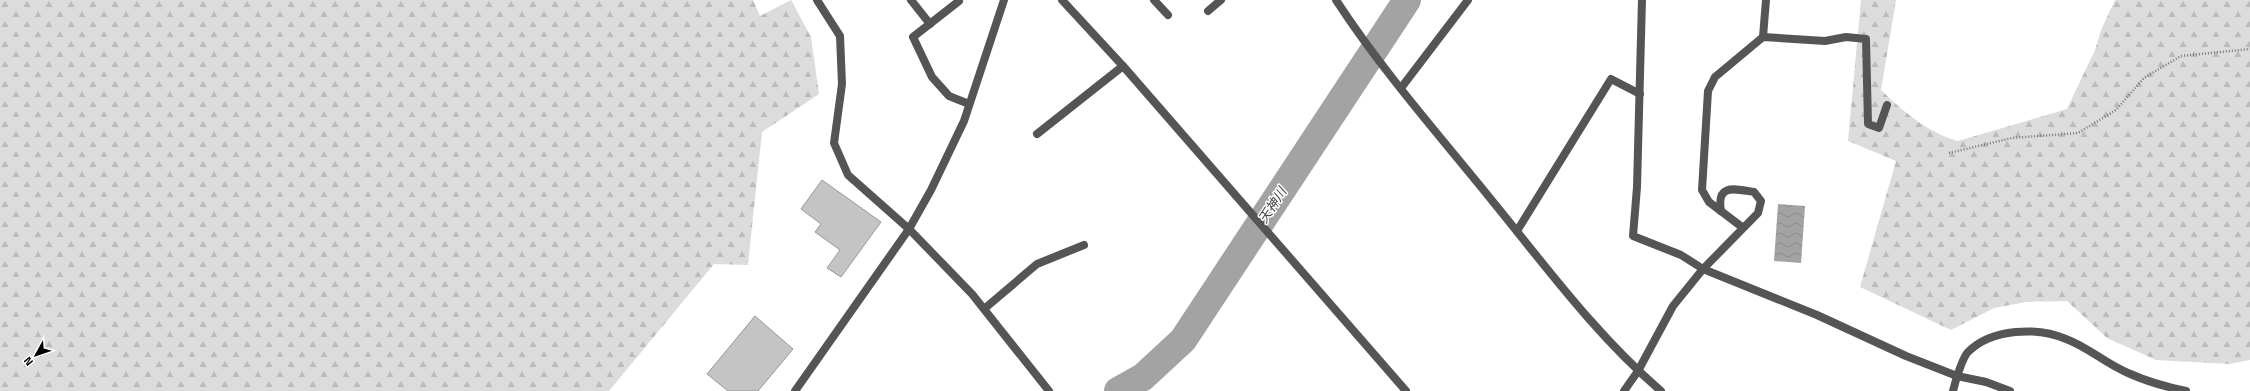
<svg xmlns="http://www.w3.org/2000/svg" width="2250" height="391" viewBox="0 0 2250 391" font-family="'Titillium Web','Noto Sans JP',sans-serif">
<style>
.forest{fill:url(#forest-firs)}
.water{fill:url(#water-waves)}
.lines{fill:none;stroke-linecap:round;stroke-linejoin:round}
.river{stroke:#a3a3a3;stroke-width:28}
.building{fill:#c4c4c4;stroke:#999}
.path{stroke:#777;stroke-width:2.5;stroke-dasharray:1 2;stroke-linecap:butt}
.service{stroke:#555;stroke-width:8}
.minor{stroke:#555;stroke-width:8}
.tertiary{stroke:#555;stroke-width:8}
.labels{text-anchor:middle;stroke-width:3;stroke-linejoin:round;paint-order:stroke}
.water-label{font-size:13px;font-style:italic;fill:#444;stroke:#fff}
</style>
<defs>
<pattern id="forest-firs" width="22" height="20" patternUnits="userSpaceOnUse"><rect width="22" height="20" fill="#dcdcdc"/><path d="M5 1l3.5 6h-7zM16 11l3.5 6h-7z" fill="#bbb"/></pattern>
<pattern id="water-waves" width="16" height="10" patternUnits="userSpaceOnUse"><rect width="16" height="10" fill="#a3a3a3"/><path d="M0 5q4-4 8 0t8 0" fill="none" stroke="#8b8b8b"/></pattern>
</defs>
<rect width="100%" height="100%" fill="#fff"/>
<g class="forest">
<polygon points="0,0 753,0 760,16 791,0 811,37 819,94 762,132 748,265 714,264 609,391 0,391"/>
<path d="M1861 0H1896L1881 90C1905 113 1927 132 1958 141L2067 109 2095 50 2101 30 2115 0H2250V360L2229 364 2156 360 2107 338 2067 301 2026 302 1994 308 1951 330 1860 287 1896 161 1848 141Z"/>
</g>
<polygon class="water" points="1778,204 1805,206 1801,263 1774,261"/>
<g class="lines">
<polyline class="river" points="1118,391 1143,377 1183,340 1407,0"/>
</g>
<g class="building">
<polygon points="822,180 881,222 841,277 827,268 840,250 815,232 821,224 801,209"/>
<polygon points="755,316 793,349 758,391 728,391 707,374"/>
</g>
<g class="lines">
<polyline class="path" points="1949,153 2012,138 2078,133 2116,110 2144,78 2181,56 2250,49"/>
<g class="service">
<polyline points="1742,227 1709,202 1702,190 1708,91 1715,77 1763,37 1825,41 1846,37 1866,39 1868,124 1879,128 1887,105"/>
<path d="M1703 269 1758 213 1761 201 1754 192C1735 189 1716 183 1721 211"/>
<path d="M1957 376C1960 369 1963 357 1968 352 1992 328 2038 327 2066 339 2088 347 2106 364 2128 373 2146 381 2166 387 2186 391"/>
</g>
<g class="minor">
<polyline points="817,0 840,36 842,84 834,143 848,175 909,229 972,294 1049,391"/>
<polyline points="911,0 930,24"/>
<polyline points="1062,0 1123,66 1406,391"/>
<polyline points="1154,0 1168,15"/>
<polyline points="1642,0 1637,187 1633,236 1681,255 1703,269 1817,315 1906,356 1957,376 1986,382 2010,391"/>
<polyline points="959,1 913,37 932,77 949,96 969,104"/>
<polyline points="1208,11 1221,0"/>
<polyline points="1763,37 1766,0"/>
<polyline points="1401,88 1468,0"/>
<polyline points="1037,134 1123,66"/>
<polyline points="1517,231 1611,79 1640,94"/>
<polyline points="984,309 1037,264 1084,245"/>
<polyline points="1624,391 1638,371 1673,306 1703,269"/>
<polyline points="1953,391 1957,376"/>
</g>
<g class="tertiary">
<path d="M1336 0C1383 72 1440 136 1494 203 1547 268 1597 336 1661 391"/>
<polyline points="795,391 909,229 931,190 964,121 1004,0"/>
</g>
</g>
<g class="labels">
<g class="water-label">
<text transform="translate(1272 205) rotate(-57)" y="5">天神川</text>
</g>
</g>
<g transform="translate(36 355) rotate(230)" stroke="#ffffff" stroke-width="3" paint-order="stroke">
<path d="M0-3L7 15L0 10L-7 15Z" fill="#000000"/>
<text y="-6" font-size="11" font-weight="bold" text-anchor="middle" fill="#000000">N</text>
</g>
</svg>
